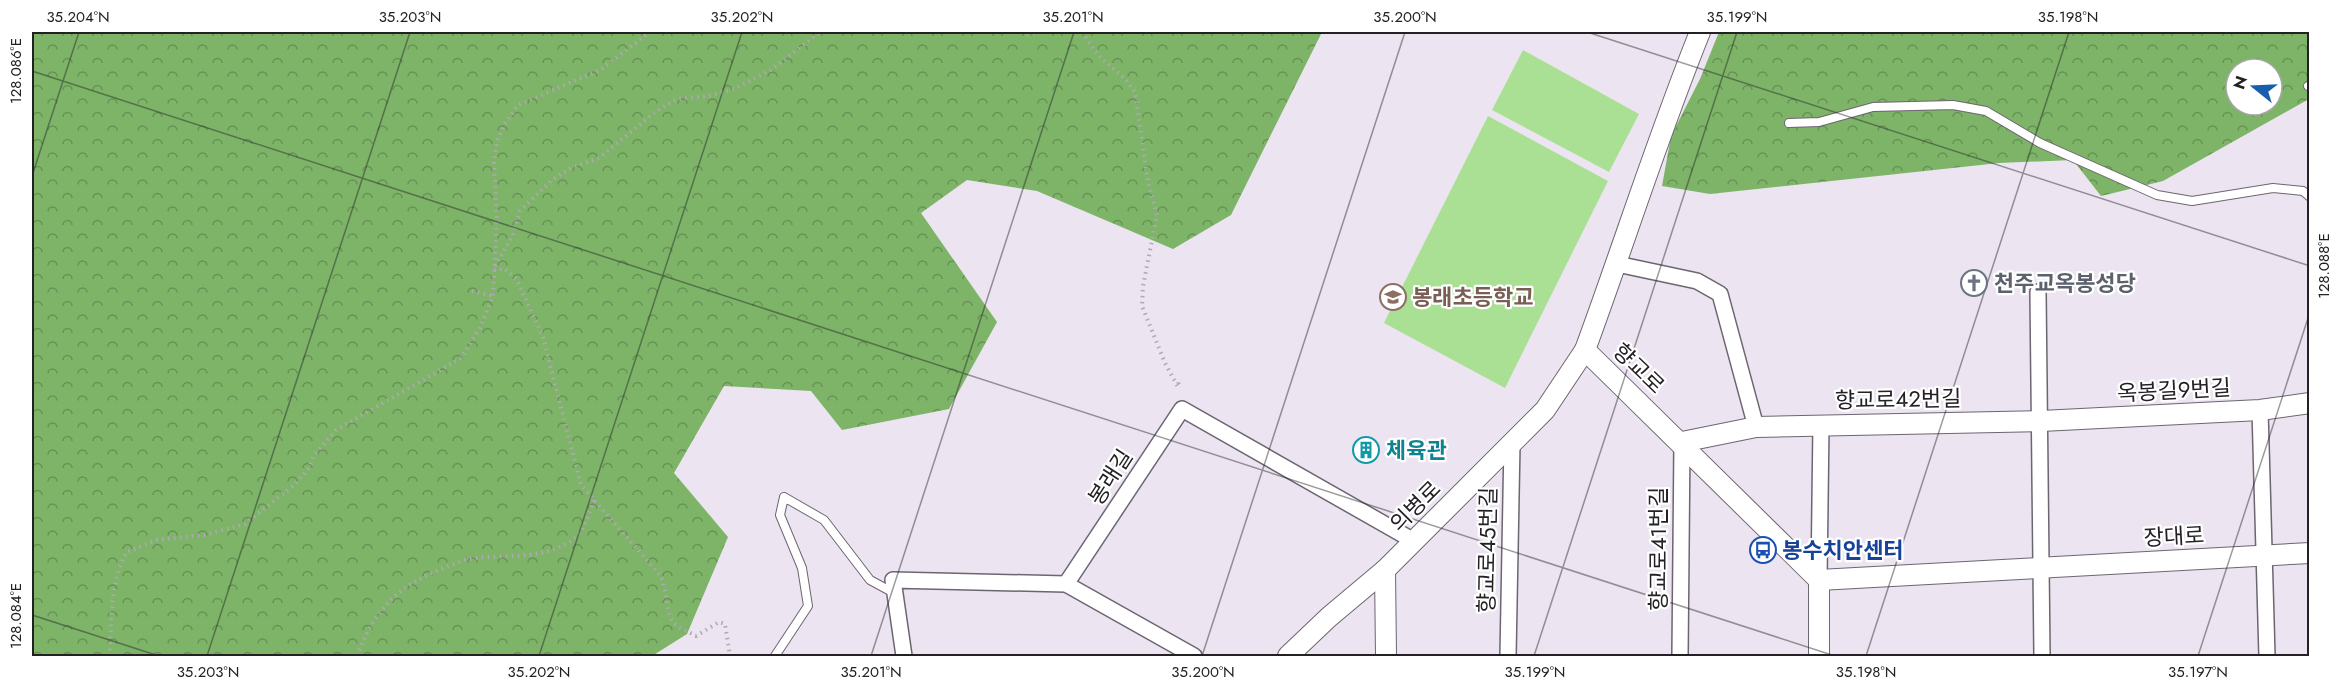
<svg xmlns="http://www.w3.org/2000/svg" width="2341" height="688" viewBox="0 0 2341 688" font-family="Jost,'Noto Sans KR',sans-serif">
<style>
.green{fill:#aae094}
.forest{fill:url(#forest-crowns);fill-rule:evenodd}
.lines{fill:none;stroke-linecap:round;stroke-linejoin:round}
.service-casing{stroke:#6d6570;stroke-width:10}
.minor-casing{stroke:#6d6570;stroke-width:18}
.tertiary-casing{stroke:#6d6570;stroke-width:22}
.path{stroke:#afa9b2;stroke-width:4;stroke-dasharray:1.5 4.5;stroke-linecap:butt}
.service{stroke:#fff;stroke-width:8}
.minor{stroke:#fff;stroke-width:15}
.tertiary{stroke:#fff;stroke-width:20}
.ticks{fill:none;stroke:#242125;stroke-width:1.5;stroke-opacity:0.45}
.labels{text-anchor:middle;stroke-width:4.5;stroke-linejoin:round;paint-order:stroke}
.worship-label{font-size:22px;font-weight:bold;fill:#5b616d;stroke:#fff;text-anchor:start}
.education-label{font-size:22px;font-weight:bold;fill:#785e54;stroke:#fff;text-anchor:start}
.street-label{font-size:22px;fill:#242125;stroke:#fff}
.culture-label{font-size:22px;font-weight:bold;fill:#0d838f;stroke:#fff;text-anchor:start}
.transit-label{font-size:22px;font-weight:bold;fill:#164399;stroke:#fff;text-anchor:start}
.neatline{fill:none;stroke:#242125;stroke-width:2}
.ticks-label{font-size:15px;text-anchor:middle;fill:#242125}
</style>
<defs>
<pattern id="forest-crowns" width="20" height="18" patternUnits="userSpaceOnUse" patternTransform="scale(1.5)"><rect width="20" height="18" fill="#7db467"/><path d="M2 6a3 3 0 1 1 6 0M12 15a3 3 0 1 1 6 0" fill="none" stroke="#669255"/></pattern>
</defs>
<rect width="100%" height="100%" fill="#ece4f0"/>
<g class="green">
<polygon points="1523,50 1639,114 1609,172 1492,110"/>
<polygon points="1488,116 1608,181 1505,388 1384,323"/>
</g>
<g class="forest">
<polygon points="32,32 1322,32 1231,215 1173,249 1037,191 967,180 921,213 997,322 949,409 842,430 811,391 724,386 674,473 728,537 687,634 652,656 32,656"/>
<path d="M1719 32H2309V99L2163 181 2101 196 2073 160 1999 163 1710 194 1662 186 1671 136 1700 79ZM2236 69H2272V105H2236Z"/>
</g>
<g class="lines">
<defs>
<g id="service">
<polyline points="2308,86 2310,85"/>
<polyline points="1789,123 1819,122 1873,107 1953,105 1986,111 2040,143 2157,195 2192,201 2273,188 2303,191 2310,197"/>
<polyline points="775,656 808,606 802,568 780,515 784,497 824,520 870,580 894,593"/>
</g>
<g id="minor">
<polyline points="1617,264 1697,281 1720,294 1756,427"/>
<polyline points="2038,292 2042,656"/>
<polyline points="2260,410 2267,656"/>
<polyline points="1819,580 1821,424"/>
<polyline points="1066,584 1182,409 1414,541"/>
<polyline points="904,656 893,580 1066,584 1194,656"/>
<polyline points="1508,656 1512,443"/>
<polyline points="1680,656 1682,442"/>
</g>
<g id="tertiary">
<path d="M1700 32C1658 136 1624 244 1585 350L1819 580V656"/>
<polyline points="1682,442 1756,427 2041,421 2260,410 2310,403"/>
<polyline points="1385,570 1386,656"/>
<polyline points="1819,580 2310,553"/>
<polyline points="1288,656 1329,617 1385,570 1545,410 1585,350"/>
</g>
</defs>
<use href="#service" class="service-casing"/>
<use href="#minor" class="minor-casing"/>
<use href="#tertiary" class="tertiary-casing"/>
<g class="path">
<polyline points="1021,32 1031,35 1037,32"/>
<polyline points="1082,32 1098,55 1126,80 1135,92 1148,182 1157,215 1143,286 1142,306 1165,363 1178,387 1179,380"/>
<polyline points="495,266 513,235 520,211 552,180 571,168 599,158 655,112 677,99 708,96 734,89 771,70 820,32"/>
<path d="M494 270 505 269 517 280 543 337 581 485 660 575C668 589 665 616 675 624 680 629 689 632 696 636L719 622 725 624 730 656"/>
<polyline points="472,291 493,296"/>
<path d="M110 656C111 626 110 578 127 552L156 540 204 535 245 524 295 484 309 468 314 455 336 430 461 358 480 328 493 296 497 220 494 162 497 141 503 127 518 105 600 70 650 32"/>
<path d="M357 656C375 609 397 586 444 568 454 564 464 559 475 558 504 555 539 559 566 544 584 535 588 516 594 498"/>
</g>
<use href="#service" class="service"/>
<use href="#minor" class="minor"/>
<use href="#tertiary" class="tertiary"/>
</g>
<path class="ticks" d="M1587 32 2310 266M32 71 1835 656M32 176 79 32M32 615 159 656M207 656 410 32M539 656 742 32M871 656 1074 32M1202 656 1405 32M1534 656 1737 32M1866 656 2069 32M2198 656 2310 312"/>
<defs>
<symbol id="church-ring" viewBox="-11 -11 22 22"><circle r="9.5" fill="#fff" stroke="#6b7280" stroke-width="1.5"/><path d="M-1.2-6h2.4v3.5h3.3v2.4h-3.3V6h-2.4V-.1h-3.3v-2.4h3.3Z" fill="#6b7280"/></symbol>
<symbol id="school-ring" viewBox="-11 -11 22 22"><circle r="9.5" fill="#fff" stroke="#8d6e63" stroke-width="1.5"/><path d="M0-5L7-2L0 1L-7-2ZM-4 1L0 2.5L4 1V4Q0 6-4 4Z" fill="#8d6e63"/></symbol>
<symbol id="building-ring" viewBox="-11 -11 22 22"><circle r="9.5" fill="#fff" stroke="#0f9aa8" stroke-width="1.5"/><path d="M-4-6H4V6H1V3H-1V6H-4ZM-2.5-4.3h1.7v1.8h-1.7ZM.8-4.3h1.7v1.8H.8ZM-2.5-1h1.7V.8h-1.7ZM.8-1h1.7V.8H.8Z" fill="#0f9aa8"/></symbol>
<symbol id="bus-ring" viewBox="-11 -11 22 22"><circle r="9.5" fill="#fff" stroke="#1a4fb4" stroke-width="1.5"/><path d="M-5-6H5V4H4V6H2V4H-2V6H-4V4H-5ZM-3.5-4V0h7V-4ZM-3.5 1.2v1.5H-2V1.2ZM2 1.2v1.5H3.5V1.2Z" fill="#1a4fb4"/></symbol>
</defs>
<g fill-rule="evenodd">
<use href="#church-ring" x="1959" y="268" width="30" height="30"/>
<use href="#school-ring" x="1378" y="282" width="30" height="30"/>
<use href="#building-ring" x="1351" y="435" width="30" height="30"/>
<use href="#bus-ring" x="1748" y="535" width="30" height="30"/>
</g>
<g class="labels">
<g class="worship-label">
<text x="1994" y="291">천주교옥봉성당</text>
</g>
<g class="education-label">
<text x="1412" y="305">봉래초등학교</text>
</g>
<g class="street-label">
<text transform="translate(1639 368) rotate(44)" y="8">향교로</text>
<text transform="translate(2174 390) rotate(-3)" y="8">옥봉길9번길</text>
<text transform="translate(1898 399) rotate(-1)" y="8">향교로42번길</text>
<text transform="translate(1110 477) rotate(-57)" y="8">봉래길</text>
<text transform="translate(1415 506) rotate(-45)" y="8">의병로</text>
<text transform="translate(2174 536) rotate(-3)" y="8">장대로</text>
<text transform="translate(1658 549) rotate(-90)" y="8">향교로41번길</text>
<text transform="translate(1487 550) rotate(-89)" y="8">향교로45번길</text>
</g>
<g class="culture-label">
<text x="1386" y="458">체육관</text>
</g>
<g class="transit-label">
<text x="1782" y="558">봉수치안센터</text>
</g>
</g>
<rect width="2341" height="688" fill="none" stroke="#ffffff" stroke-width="66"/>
<g transform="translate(2254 87) rotate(288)"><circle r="28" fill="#ffffff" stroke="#a7a6a8" stroke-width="1.5"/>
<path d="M0-4.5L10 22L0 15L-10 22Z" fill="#175ead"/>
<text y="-9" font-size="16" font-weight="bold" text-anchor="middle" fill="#242125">N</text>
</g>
<rect x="33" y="33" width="2275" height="622" class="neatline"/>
<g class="ticks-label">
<text x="78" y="22">35.204°N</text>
<text x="410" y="22">35.203°N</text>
<text x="742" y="22">35.202°N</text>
<text x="1073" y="22">35.201°N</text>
<text x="1405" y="22">35.200°N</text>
<text x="1737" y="22">35.199°N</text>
<text x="2068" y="22">35.198°N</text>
<text transform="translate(16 71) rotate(-90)" y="5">128.086°E</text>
<text transform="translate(2324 266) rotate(-90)" y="5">128.088°E</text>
<text transform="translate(16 616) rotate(-90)" y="5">128.084°E</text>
<text x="208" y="677">35.203°N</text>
<text x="539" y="677">35.202°N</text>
<text x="871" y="677">35.201°N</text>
<text x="1203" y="677">35.200°N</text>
<text x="1535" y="677">35.199°N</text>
<text x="1866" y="677">35.198°N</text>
<text x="2198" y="677">35.197°N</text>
</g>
</svg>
